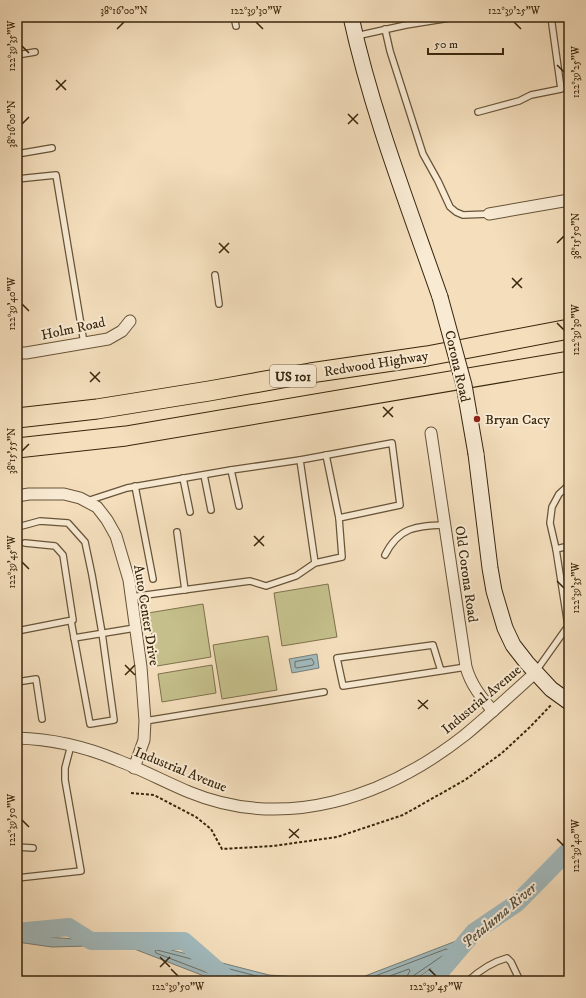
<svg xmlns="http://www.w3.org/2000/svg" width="586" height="998" viewBox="0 0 586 998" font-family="'IM FELL DW Pica',serif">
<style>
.green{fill:#c4bf8b;stroke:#7e724c}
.water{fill:#a1b9bc;stroke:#777e76}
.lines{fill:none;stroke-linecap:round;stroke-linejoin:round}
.shore{stroke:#6c7064;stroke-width:1}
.river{stroke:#a1b9bc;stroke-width:18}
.service-casing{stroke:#675438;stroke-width:8}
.minor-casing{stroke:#675438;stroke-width:13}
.secondary-casing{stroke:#38260c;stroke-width:17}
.motorway-casing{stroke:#38260c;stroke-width:21}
.path{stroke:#38260c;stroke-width:2;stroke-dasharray:3 2;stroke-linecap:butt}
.service{stroke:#f8ead3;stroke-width:5.5}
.minor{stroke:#f8ead3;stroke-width:11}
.secondary{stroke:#f8ead3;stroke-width:15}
.motorway{stroke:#f4debc;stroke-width:19}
.secondary-bridge-casing{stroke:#38260c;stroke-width:17;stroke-linecap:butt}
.secondary-bridge{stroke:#f8ead3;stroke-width:15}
.ticks{fill:none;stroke:#38260c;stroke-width:1.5}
.poi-dot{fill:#8f2418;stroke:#f8ead3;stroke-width:1.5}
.labels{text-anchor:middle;stroke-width:4;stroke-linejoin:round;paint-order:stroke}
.shield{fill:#f8ead3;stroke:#726148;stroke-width:1}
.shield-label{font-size:13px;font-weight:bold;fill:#38260c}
.street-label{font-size:14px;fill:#38260c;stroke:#f8ead3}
.poi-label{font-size:14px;fill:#38260c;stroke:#f8ead3;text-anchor:start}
.water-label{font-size:15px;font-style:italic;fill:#585241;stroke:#f8ead3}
.neatline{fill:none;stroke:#38260c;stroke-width:1.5}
.ticks-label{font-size:10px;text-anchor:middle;fill:#38260c}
</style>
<rect width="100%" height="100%" fill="#f4debc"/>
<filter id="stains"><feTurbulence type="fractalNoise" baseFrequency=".005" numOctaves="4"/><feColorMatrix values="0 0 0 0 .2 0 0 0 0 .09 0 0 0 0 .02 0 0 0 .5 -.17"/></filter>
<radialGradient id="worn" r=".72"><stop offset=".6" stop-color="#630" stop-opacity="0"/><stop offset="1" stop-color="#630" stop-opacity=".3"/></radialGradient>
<g class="green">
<polygon points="328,584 337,637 282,646 274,593"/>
<polygon points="203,604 211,657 157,666 148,613"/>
<polygon points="268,636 277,690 222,699 213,645"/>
<polygon points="212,665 216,693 162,702 158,674"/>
</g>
<g class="water">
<polygon points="317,654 319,668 292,673 289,659"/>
<polygon points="569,843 569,850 486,931 413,981 217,981 124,945 52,947 17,942 17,935 75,939 113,935 269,975 352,981 464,938 521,891"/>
</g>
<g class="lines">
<g class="shore">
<polygon points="312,659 314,663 313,665 297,668 295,667 295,662"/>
<polyline points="216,981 216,978 213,975 156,953 155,951 157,950 268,979 298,981"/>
<polyline points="221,981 219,974 221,971 257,981"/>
<polyline points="362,981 446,949 448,950 448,952 413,976 411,981"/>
<polyline points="376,981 409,969 410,971 407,976 406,981"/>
</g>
<g class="river">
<polyline points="17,932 69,927 91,941 184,941 230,981"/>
<polyline points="430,981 435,978 474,932 517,903 569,850"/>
</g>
<defs>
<g id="service">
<polyline points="234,17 236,26"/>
<polyline points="385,29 390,51 423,154 438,181 450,207 456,212 463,215 489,214"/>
<polyline points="356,36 406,25 456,17"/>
<polyline points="17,55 35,52"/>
<polyline points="478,112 519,101 531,95 561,89 551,17"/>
<polyline points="17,154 52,148"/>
<polyline points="17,179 56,175 84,343"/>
<polyline points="215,275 219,304"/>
<polyline points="326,455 339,518"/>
<polyline points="231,470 300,460"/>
<polyline points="204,475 211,510"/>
<polyline points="183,478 190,512"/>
<polyline points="135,486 153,579"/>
<polyline points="87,501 127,488 231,470 239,506"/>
<polyline points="18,527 40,521 68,523 85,542 92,575 102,633 114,720 90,724 71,621"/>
<polyline points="177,532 185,590"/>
<polyline points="556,549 569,546"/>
<path d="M385 555C399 527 416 526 444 525"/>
<polyline points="131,597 250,581 266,586 296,576 315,563 342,557 339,518 400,505 392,443 300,460 315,563"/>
<polyline points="17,631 73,620 63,555 55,546 25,543"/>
<polyline points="74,638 135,628"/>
<polyline points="441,671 433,645 337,658 343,686 466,667"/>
<polyline points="536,671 568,626 556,549 550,523 552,507 559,494 569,485"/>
<polyline points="17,682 36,679 42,719"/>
<polyline points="17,709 18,717"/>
<polyline points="145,721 324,692"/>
<polyline points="17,847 33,848"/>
<polyline points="17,878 81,871 65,780 65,768 71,745"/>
<path d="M468 981C479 971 492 962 507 958L511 962 520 981"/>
</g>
<g id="minor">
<polyline points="489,214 569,200"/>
<polyline points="17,353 26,353 108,339 122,331 130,321"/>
<path d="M431 433 466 667C471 685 481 697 493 711"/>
<polyline points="17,496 29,494 64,494 80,498 97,507 107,520 116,536 129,580 141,667 145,721 144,740 134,768"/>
<path d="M17 738C51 739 86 747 117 760 141 769 165 782 189 792 286 832 386 797 465 735 489 715 512 694 535 673"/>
</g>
<g id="secondary">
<path d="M351 17C372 113 408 205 440 297"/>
<polyline points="476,454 490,568 494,591 505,628 513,645 527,663 551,689 569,702"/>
</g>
<g id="motorway">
<polyline points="17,418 97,409 209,391 310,373 427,356 569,329"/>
<polyline points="17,448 126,436 569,361"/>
</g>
</defs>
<use href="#service" class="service-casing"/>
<use href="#minor" class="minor-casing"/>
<use href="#secondary" class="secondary-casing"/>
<use href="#motorway" class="motorway-casing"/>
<polyline class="path" points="131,793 154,795 196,817 211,829 222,849 273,846 337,837 403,815 465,780 502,753 530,727 552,704"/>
<use href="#service" class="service"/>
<use href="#minor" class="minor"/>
<use href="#secondary" class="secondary"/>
<use href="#motorway" class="motorway"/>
<defs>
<polyline id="secondary-bridge" points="440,297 464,385 476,454"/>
</defs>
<use href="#secondary-bridge" class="secondary-bridge-casing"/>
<use href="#secondary-bridge" class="secondary-bridge"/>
</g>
<path class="ticks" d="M256 22 263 29M514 22 521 29M117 29 124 22M22 46 29 53M557 65 564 72M56 80 66 90M56 90 66 80M348 114 358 124M22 124 29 117M348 124 358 114M219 243 229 253M557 243 564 236M219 253 229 243M512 278 522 288M512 288 522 278M22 304 29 311M557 323 564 330M90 372 100 382M90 382 100 372M383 407 393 417M383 417 393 407M22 451 29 444M254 536 264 546M254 546 264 536M22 562 29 569M557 581 564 588M125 665 135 675M125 675 135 665M418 700 428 709M418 709 428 700M22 820 29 827M289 829 299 838M289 838 299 829M557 839 564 846M160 957 170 967M160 967 170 957M171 969 178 976M429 969 436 976"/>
<circle class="poi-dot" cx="477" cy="419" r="4"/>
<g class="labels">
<rect class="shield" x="270" y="365" width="46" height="22" rx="3"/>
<g class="shield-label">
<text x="293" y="381">US 101</text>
</g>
<g class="street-label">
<text transform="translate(73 328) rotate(-12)" y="5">Holm Road</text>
<text transform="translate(376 363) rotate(-9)" y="5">Redwood Highway</text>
<text transform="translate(458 366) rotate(77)" y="5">Corona Road</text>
<text transform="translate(467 574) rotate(82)" y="5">Old Corona Road</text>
<text transform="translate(147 615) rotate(81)" y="5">Auto Center Drive</text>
<text transform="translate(481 699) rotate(-40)" y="5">Industrial Avenue</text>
<text transform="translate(181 769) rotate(22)" y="5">Industrial Avenue</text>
</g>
<g class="poi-label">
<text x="485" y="424">Bryan Cacy</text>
</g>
<g class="water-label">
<text transform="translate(499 915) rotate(-40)" y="5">Petaluma River</text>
</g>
</g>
<rect width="586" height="998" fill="none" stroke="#f4debc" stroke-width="44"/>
<path d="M428 48v6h75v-6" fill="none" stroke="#38260c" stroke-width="2"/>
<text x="434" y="48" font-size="12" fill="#38260c" stroke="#f8ead3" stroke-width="3" paint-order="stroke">50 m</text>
<rect x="22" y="22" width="542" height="954" class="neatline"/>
<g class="ticks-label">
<text x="124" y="14">38°16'00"N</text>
<text x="256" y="14">122°39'30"W</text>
<text x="514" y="14">122°39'25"W</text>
<text transform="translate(11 46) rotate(-90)" y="4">122°39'35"W</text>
<text transform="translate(575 72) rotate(-90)" y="4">122°39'25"W</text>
<text transform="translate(11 124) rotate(-90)" y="4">38°16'00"N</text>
<text transform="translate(575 236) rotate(-90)" y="4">38°15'50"N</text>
<text transform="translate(11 304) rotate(-90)" y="4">122°39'40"W</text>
<text transform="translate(575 330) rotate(-90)" y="4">122°39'30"W</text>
<text transform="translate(11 451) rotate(-90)" y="4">38°15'55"N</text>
<text transform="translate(11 562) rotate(-90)" y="4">122°39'45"W</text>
<text transform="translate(575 588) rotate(-90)" y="4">122°39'35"W</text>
<text transform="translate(11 820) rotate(-90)" y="4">122°39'50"W</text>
<text transform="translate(575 846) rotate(-90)" y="4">122°39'40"W</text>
<text x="178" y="990">122°39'50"W</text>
<text x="436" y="990">122°39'45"W</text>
</g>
<rect width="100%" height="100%" filter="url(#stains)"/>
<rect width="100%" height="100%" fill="url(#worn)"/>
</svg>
